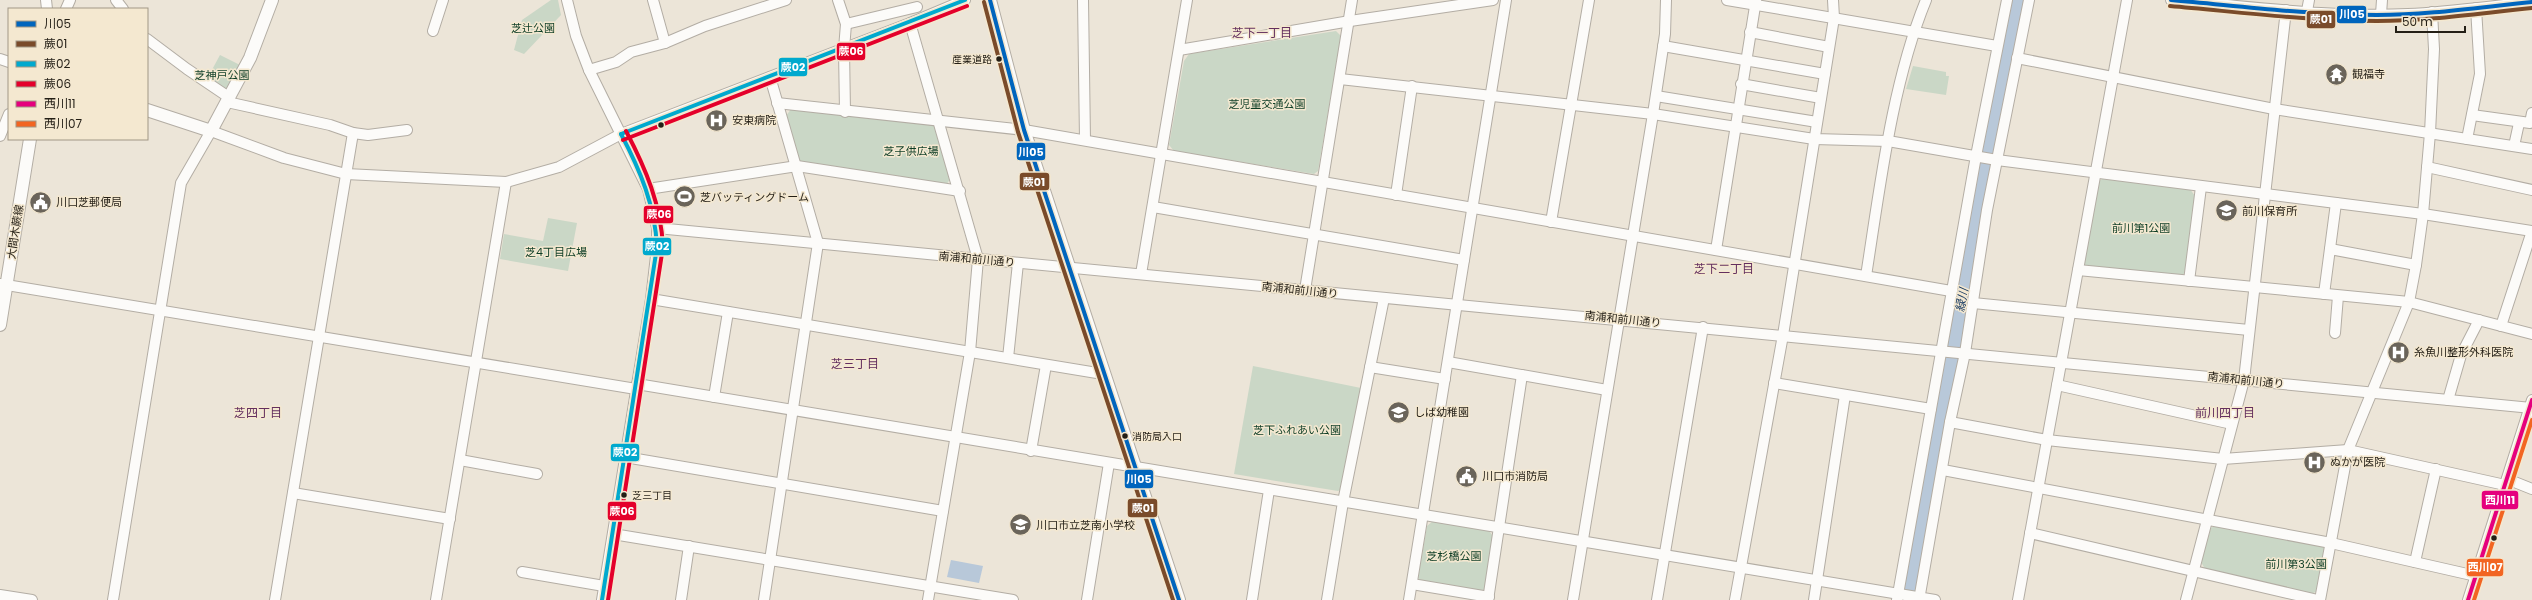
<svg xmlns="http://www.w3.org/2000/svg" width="2532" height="600" viewBox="0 0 2532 600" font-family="Poppins,'Noto Sans JP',sans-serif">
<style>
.green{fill:#cad7c6}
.water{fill:#b8c8d9}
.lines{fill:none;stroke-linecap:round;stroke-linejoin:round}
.river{stroke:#b8c8d9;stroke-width:17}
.minor-casing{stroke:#b3ada4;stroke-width:12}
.major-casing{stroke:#b3ada4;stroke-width:14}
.minor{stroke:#fcfbf9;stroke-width:10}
.major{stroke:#fcfbf9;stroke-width:12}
.bus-1-casing{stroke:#f4e8d0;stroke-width:7}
.bus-2-casing{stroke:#f4e8d0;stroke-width:7}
.bus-3-casing{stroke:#f4e8d0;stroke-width:7}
.bus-4-casing{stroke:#f4e8d0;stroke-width:7}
.bus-5-casing{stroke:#f4e8d0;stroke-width:7}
.bus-6-casing{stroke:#f4e8d0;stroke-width:7}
.bus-1{stroke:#0065bd;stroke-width:4}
.bus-2{stroke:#7a4b2a;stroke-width:4}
.bus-3{stroke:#00a9ce;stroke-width:4}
.bus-4{stroke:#e4002b;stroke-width:4}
.bus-5{stroke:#e5007d;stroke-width:4}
.bus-6{stroke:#f26522;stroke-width:4}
.bus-dot{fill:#241f16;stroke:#f4e8d0;stroke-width:1.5}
.labels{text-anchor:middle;stroke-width:3;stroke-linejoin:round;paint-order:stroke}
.bus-label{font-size:10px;fill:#241f16;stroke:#f4e8d0;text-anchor:start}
.park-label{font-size:11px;fill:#0d3d25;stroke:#f4e8d0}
.poi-label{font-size:11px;fill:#241f16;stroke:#f4e8d0;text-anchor:start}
.street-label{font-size:11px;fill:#241f16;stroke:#f4e8d0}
.neighbourhood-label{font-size:12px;fill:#632f5f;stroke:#f4e8d0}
.water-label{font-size:12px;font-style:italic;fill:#163963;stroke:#f4e8d0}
.line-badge{stroke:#f4e8d0;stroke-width:1.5}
.badge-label{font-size:11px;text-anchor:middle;font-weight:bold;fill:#fff}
</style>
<rect width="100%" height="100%" fill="#ece5d8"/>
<g class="green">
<polygon points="551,0 558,0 561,15 524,54 514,50 522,20"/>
<polygon points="1336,31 1341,36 1318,171 1314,174 1174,151 1169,145 1184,61 1189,54"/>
<polygon points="220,55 240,65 226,92 207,79"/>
<polygon points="1913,66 1946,72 1946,76 1949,76 1946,95 1906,89"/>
<polygon points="791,109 932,124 937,128 951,178 946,185 803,163 798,159 786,116"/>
<polygon points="2102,179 2190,189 2195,196 2186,272 2181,276 2086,267 2083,262 2096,183"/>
<polygon points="548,218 577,223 568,271 500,259 504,234 543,241"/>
<polygon points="1253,366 1361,388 1340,490 1338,491 1234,474"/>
<polygon points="1433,521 1489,531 1493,536 1486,588 1482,592 1421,581 1418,578 1427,526"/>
<polygon points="2218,524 2322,544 2326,551 2318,591 2311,594 2205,569 2201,562 2211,528"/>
</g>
<polygon class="water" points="951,560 983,566 979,583 947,577"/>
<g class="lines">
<polyline class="river" points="1908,600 1983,178 2018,0"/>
<defs>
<g id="minor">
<polyline points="46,0 47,9"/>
<polyline points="116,0 123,9"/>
<polyline points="567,0 576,36 589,70 648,189 657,228 657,247 651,299 602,600"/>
<polyline points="653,0 665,43"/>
<polyline points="838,0 846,24 844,49 845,112"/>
<polyline points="1083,0 1085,140"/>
<polyline points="1727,0 1997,46"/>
<path d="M2171 0C2249 6 2329 18 2408 14 2449 12 2491 6 2532 2"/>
<polyline points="66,9 70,0"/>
<polyline points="2307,11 2309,0"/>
<polyline points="2381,14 2382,0"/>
<polyline points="910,23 978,259 970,352 928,600"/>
<polyline points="846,24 917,7"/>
<polyline points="433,31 443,0"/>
<polyline points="1750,32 1829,47"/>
<polyline points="147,39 187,69 230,98"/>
<polyline points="1663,46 1825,74"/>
<polyline points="1179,50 1350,21 1493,0"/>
<polyline points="2017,58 2274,109 2532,149"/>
<polyline points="0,59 9,62"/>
<polyline points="589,70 616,62 631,52 665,43 705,26 786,0"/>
<polyline points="1340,79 1653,114 1814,139 1888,141 1997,160 2423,214 2532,231"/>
<polyline points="1741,84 1821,98"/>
<polyline points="1656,96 1817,122"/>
<polyline points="227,102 330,125 353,133 368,135 407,130"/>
<polyline points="777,103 1024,130 1951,291"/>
<polyline points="2472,115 2530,123 2532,113"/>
<polyline points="0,136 9,114"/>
<polyline points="2467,139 2480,74 2476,8"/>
<polyline points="2514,146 2519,123"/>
<polyline points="2427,167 2532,190"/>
<polyline points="648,189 797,166 960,191"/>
<polyline points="1396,195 1412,86"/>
<polyline points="1153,207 1464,260"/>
<polyline points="1551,222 1589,0"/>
<polyline points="657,228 2532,408"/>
<polyline points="2330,249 2416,265"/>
<polyline points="1716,250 1756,0"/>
<polyline points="2078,270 2409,302 2532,334"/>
<polyline points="1141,274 1187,0"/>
<path d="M1866 276C1880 187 1892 83 1926 0"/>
<polyline points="2189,281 2201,187"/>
<polyline points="0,284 636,389"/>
<polyline points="1305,290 1352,0"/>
<polyline points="2324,294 2336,203"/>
<polyline points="651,299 1103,374"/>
<polyline points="1973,303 2249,330"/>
<polyline points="2501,326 2532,231"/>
<polyline points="2335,333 2338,296"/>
<polyline points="1008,358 1018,263"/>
<polyline points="1448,362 1607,390"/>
<polyline points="1370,367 1445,379"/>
<polyline points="1774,383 1931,409"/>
<polyline points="637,384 1935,600"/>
<polyline points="2057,385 2232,424"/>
<polyline points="714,397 728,312"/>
<polyline points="2448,400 2461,355 2479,320"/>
<polyline points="1950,422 2047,440 2223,459 2348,450 2505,485"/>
<polyline points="1031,451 1046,365"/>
<polyline points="625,457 943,511"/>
<polyline points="460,460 537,474"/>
<polyline points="1943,470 2331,543 2476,576"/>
<polyline points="2507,479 2532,489"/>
<polyline points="293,493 450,519"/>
<polyline points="2030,533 2318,600"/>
<polyline points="613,534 1013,600"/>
<polyline points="2415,562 2436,469"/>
<polyline points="522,572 604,586"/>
<polyline points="1412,584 1489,597"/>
<polyline points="0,595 32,600"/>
<polyline points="113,600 181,183 211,131 284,158 346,174 506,182 559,167 621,134 910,23 965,0"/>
<polyline points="275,600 353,133"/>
<polyline points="436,600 506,182"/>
<polyline points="681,600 689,546"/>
<polyline points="764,600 818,243 770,77"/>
<polyline points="1087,600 1109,463"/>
<polyline points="1252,600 1269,490"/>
<polyline points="1327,600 1343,502 1384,298"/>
<polyline points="1409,600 1506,0"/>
<polyline points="1488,600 1522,375"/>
<polyline points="1573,600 1653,114 1665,34 1666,0"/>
<polyline points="1657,600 1703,327"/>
<polyline points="1735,600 1783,335 1834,18 1833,0"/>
<polyline points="1814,600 1845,395"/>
<polyline points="1897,600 1976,156 2007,0"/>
<polyline points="1919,600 1950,422 1965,353 1987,210 2029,0"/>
<polyline points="2018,600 2127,0"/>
<polyline points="2186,600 2244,380 2286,10"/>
<polyline points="2320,600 2348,450 2409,302 2416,265 2423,214 2430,133 2434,49 2432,12"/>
<polyline points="2468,600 2532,400"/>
</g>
<g id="major">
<polyline points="990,0 1024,130 1179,600"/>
<polyline points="147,110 211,131 250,58 272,0"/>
<polyline points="0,325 30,139"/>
</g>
</defs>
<use href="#minor" class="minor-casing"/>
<use href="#major" class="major-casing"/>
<use href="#minor" class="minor"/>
<use href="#major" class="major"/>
<defs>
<g id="bus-1">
<polyline points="990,0 1024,130 1179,600"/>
<path d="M2171 0C2240 6 2308 15 2377 15 2429 15 2481 7 2532 2"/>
</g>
<g id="bus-2">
<polyline points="984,2 1018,132 1173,600"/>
<path d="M2170 6C2239 12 2308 21 2377 21 2429 21 2481 13 2532 8"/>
</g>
<g id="bus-3">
<polyline points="621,134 965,0"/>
<path d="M602 600 657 247C655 205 640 170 621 134"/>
</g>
<g id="bus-4">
<polyline points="623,140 967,6"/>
<path d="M608 600 663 247C661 205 646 169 626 131"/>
</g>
<polyline id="bus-5" points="2468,600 2532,400"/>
<polyline id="bus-6" points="2474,600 2532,420"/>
</defs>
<use href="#bus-1" class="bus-1-casing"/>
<use href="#bus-2" class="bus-2-casing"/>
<use href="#bus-3" class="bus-3-casing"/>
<use href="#bus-4" class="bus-4-casing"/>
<use href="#bus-5" class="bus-5-casing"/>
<use href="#bus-6" class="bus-6-casing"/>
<use href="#bus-1" class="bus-1"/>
<use href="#bus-2" class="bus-2"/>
<use href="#bus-3" class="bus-3"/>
<use href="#bus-4" class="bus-4"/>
<use href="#bus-5" class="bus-5"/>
<use href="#bus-6" class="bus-6"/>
</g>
<defs>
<symbol id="temple-disc" viewBox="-11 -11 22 22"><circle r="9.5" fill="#6a645a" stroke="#f4e8d0"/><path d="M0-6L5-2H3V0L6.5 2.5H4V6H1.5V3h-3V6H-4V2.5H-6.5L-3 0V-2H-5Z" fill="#fff"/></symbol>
<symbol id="hospital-disc" viewBox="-11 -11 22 22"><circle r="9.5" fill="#6a645a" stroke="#f4e8d0"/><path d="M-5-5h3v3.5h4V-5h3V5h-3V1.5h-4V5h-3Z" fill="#fff"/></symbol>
<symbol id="stadium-disc" viewBox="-11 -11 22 22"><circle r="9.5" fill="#6a645a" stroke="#f4e8d0"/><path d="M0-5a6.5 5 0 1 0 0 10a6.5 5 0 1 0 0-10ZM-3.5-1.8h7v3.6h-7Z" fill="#fff"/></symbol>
<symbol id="civic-disc" viewBox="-11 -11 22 22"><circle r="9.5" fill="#6a645a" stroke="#f4e8d0"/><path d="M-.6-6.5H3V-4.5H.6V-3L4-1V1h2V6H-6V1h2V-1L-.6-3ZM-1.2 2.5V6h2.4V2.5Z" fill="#fff"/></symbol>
<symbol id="school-disc" viewBox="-11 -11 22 22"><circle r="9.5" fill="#6a645a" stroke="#f4e8d0"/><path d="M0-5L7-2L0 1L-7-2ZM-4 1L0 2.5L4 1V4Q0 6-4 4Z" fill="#fff"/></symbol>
</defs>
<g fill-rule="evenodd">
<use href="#temple-disc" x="2324" y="62" width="25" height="25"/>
<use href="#hospital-disc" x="704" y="108" width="25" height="25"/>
<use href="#stadium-disc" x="672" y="184" width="25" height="25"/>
<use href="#civic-disc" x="28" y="190" width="25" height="25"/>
<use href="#school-disc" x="2214" y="198" width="25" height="25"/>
<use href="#hospital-disc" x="2386" y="340" width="25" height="25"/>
<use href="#school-disc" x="1386" y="400" width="25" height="25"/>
<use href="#hospital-disc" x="2302" y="450" width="25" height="25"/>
<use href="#civic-disc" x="1454" y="464" width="25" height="25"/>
<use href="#school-disc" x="1008" y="512" width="25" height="25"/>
</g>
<g class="bus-dot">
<circle cx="999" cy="59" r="3.5"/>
<circle cx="661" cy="125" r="3.5"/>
<circle cx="1125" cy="436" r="3.5"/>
<circle cx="624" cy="495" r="3.5"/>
<circle cx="2494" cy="538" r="3.5"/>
</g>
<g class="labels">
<g class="bus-label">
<text x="992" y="63" text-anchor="end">産業道路</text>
<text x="1132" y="440">消防局入口</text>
<text x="632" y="499">芝三丁目</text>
</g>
<g class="park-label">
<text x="533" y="32">芝辻公園</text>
<text x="222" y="79">芝神戸公園</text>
<text x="1267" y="108">芝児童交通公園</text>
<text x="911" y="155">芝子供広場</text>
<text x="2141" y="232">前川第1公園</text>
<text x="556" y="256">芝4丁目広場</text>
<text x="1297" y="434">芝下ふれあい公園</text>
<text x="1454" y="560">芝杉橋公園</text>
<text x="2296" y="568">前川第3公園</text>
</g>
<g class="poi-label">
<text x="2352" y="78">観福寺</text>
<text x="732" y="124">安東病院</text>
<text x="700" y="201">芝バッティングドーム</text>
<text x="56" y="206">川口芝郵便局</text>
<text x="2242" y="215">前川保育所</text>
<text x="2414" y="356">糸魚川整形外科医院</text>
<text x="1414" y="416">しば幼稚園</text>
<text x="2330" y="466">ぬかが医院</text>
<text x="1482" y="480">川口市消防局</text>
<text x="1036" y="529">川口市立芝南小学校</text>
</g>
<g class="street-label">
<text transform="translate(15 232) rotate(-81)" y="4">大間木蕨線</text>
<text transform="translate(977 259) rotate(5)" y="4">南浦和前川通り</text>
<text transform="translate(1300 290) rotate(6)" y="4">南浦和前川通り</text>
<text transform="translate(1623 319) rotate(6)" y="4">南浦和前川通り</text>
<text transform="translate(2246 380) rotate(6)" y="4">南浦和前川通り</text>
</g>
<g class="neighbourhood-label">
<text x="1262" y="37">芝下一丁目</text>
<text x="1724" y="273">芝下二丁目</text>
<text x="855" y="368">芝三丁目</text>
<text x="258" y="417">芝四丁目</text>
<text x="2225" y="417">前川四丁目</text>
</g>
<g class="water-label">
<text transform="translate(1962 300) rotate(-80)" y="4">緑川</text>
</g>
</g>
<g class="line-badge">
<rect x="2336" y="5" width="31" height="19" rx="4" fill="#0065bd"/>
<rect x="2306" y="10" width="30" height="19" rx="4" fill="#7a4b2a"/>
<rect x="836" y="42" width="30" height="19" rx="4" fill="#e4002b"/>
<rect x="778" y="57" width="30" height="20" rx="4" fill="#00a9ce"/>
<rect x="1016" y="142" width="30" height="19" rx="4" fill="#0065bd"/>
<rect x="1019" y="172" width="31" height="19" rx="4" fill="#7a4b2a"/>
<rect x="643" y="205" width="31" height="19" rx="4" fill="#e4002b"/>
<rect x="642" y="237" width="30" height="19" rx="4" fill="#00a9ce"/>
<rect x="610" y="443" width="30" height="19" rx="4" fill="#00a9ce"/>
<rect x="1124" y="469" width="30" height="20" rx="4" fill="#0065bd"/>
<rect x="2481" y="490" width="38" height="20" rx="4" fill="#e5007d"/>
<rect x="1127" y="498" width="31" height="20" rx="4" fill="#7a4b2a"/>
<rect x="607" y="501" width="30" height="20" rx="4" fill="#e4002b"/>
<rect x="2466" y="558" width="38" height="19" rx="4" fill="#f26522"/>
</g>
<g class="badge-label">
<text x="2352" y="18">川05</text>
<text x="2321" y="23">蕨01</text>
<text x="851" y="55">蕨06</text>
<text x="793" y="71">蕨02</text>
<text x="1031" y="156">川05</text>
<text x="1034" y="186">蕨01</text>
<text x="659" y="218">蕨06</text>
<text x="657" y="250">蕨02</text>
<text x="625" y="456">蕨02</text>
<text x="1139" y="483">川05</text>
<text x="2500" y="504">西川11</text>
<text x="1143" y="512">蕨01</text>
<text x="622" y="515">蕨06</text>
<text x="2485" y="571">西川07</text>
</g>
<rect x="8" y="8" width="140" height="132" fill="#f4e8d0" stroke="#a19886"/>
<rect x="16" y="21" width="20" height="6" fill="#0065bd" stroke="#a19886"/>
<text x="44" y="28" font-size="12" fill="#241f16">川05</text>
<rect x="16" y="41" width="20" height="6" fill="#7a4b2a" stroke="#a19886"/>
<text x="44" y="48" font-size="12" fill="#241f16">蕨01</text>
<rect x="16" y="61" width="20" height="6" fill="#00a9ce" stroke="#a19886"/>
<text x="44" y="68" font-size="12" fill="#241f16">蕨02</text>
<rect x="16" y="81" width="20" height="6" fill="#e4002b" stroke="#a19886"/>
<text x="44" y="88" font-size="12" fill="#241f16">蕨06</text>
<rect x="16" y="101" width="20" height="6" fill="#e5007d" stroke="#a19886"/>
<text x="44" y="108" font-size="12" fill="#241f16">西川11</text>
<rect x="16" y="121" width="20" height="6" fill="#f26522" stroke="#a19886"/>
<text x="44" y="128" font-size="12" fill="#241f16">西川07</text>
<path d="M2396 26v6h69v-6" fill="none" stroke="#241f16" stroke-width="2"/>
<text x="2402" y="26" font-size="12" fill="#241f16" stroke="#f4e8d0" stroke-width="3" paint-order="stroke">50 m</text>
</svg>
